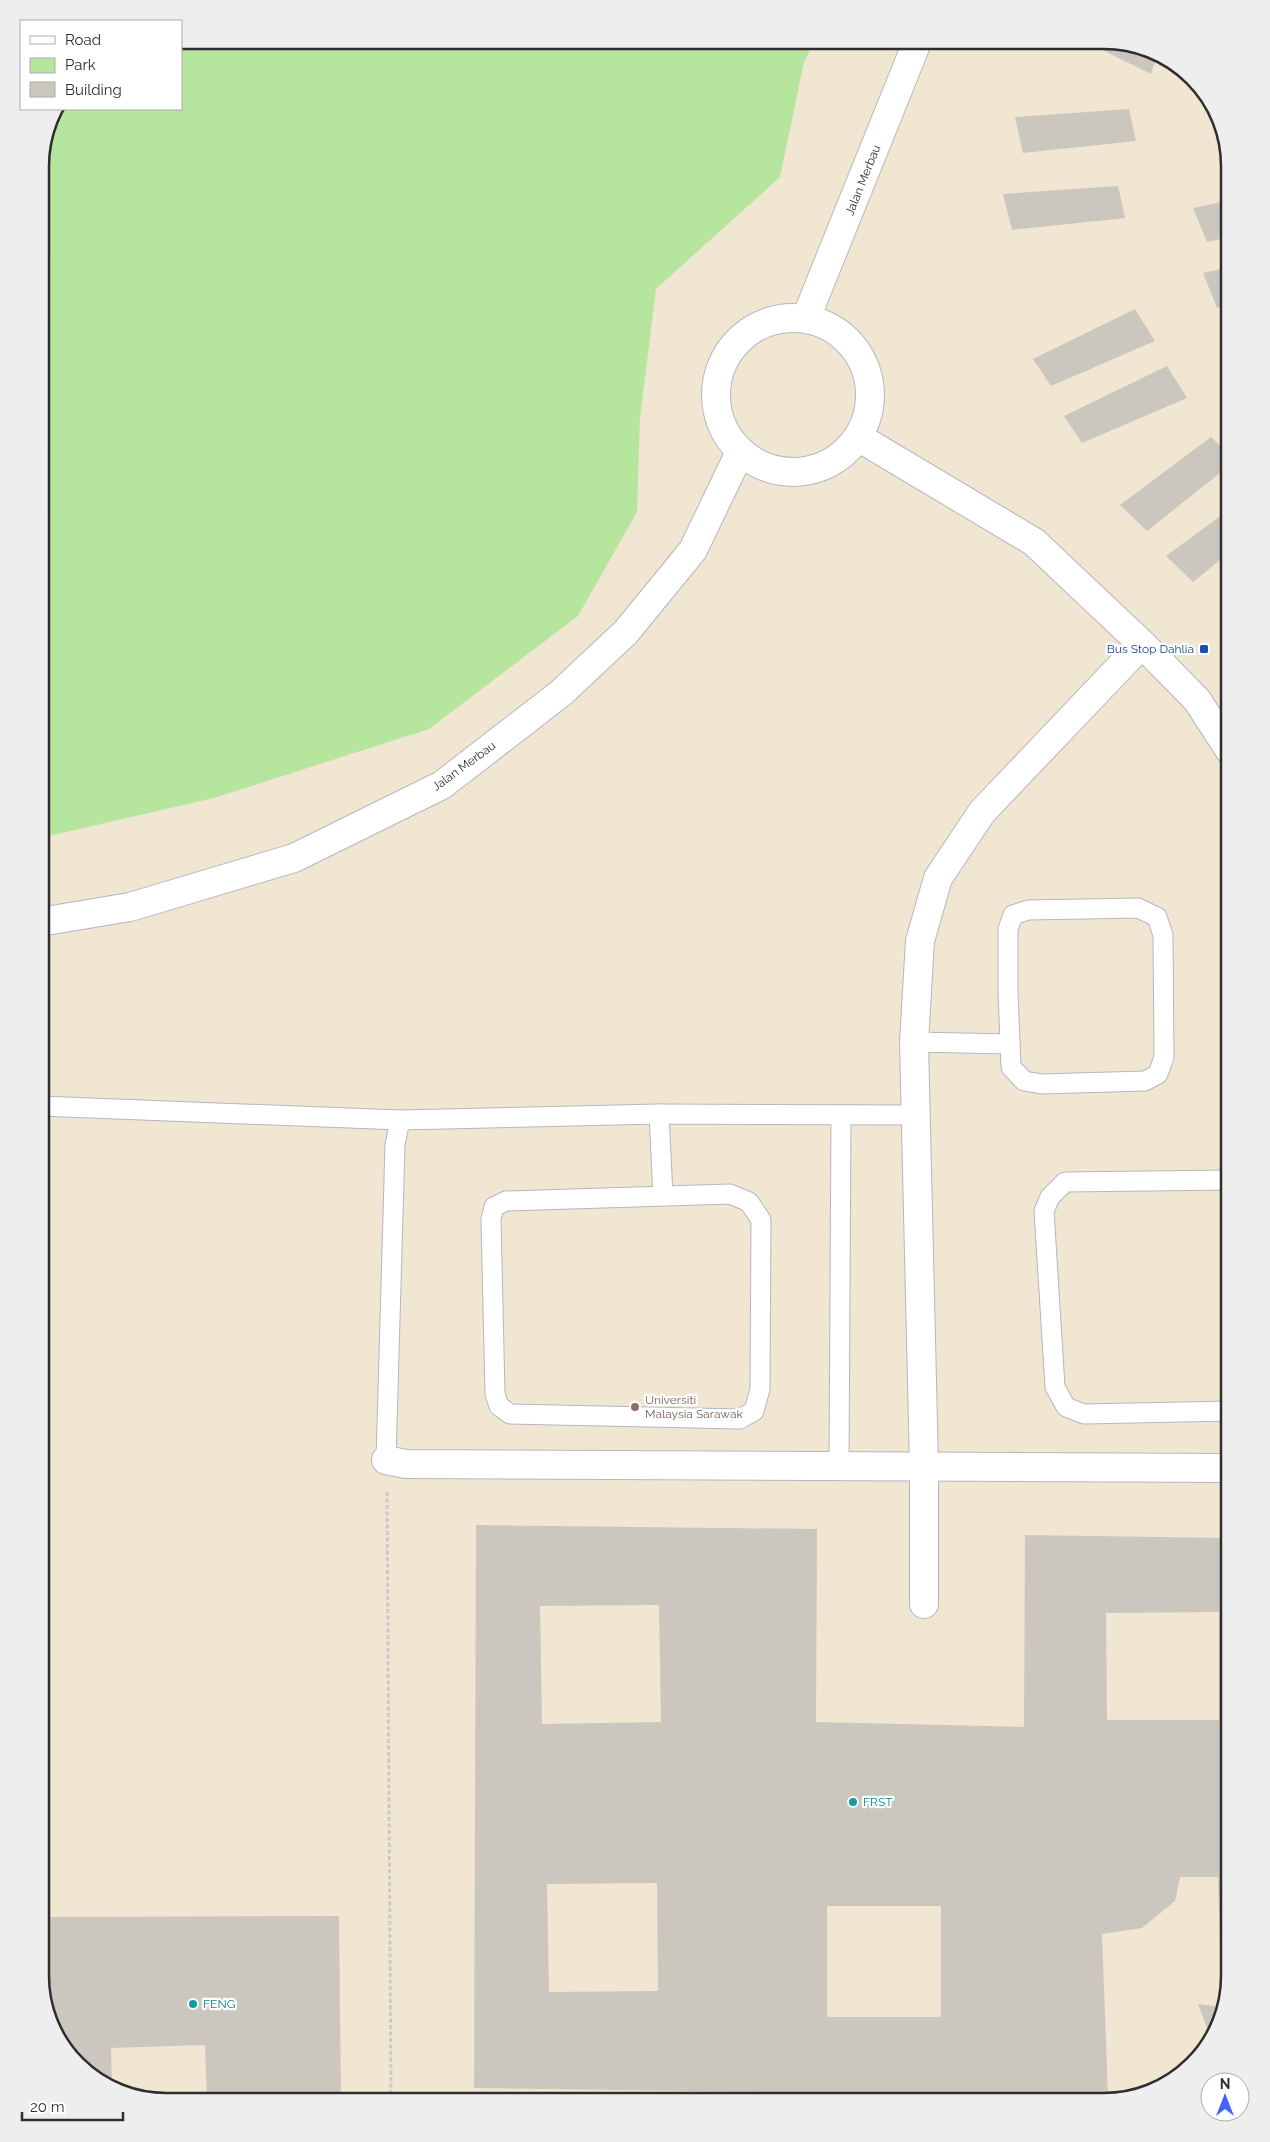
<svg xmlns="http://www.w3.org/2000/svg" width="1270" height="2142" viewBox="0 0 1270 2142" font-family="Raleway,sans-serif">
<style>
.education{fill:#f0e6d1}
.green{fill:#b6e59e}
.building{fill:#cbc7bf;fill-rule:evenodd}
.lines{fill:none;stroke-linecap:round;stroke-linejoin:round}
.service-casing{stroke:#b4b7c1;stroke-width:21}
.minor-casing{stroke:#b4b7c1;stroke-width:30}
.path{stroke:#c9c9c9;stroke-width:3;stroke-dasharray:4 2.5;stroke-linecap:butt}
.service{stroke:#fff;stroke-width:19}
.minor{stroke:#fff;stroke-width:28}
.transit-dot{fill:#1a4fb4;stroke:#fff;stroke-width:2}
.education-dot{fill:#8d6e63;stroke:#fff;stroke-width:2}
.culture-dot{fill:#0f9aa8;stroke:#fff;stroke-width:2}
.labels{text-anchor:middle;stroke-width:4.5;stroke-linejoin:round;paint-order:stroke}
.street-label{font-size:12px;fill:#2e2e2e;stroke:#fff}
.transit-label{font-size:12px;fill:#164399;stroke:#fff;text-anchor:end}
.education-label{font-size:12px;fill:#785e54;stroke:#fff;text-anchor:start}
.culture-label{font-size:12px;fill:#0d838f;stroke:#fff;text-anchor:start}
.rim{fill:none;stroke:#2e2e2e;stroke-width:2.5}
</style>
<rect width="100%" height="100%" fill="#efe9e1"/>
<polygon class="education" points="815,40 1113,40 1174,61 1217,111 1230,166 1230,1976 1209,2046 1159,2089 1104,2102 158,2102 96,2081 53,2031 40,1976 40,838 214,798 637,512 640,418 656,289 780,177 804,61"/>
<polygon class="green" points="181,40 815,40 804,62 780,177 656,289 640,418 637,512 578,616 429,729 214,798 40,838 40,158 50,118 56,109 181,109"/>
<g class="building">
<polygon points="1082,40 1113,40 1157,56 1151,74"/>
<polygon points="1129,109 1136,141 1023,153 1015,117"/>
<polygon points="1118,186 1125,218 1012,230 1003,194"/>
<polygon points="1230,200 1230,237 1207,242 1193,208"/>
<polygon points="1230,267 1230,304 1217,308 1203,273"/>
<polygon points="1135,309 1155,341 1051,386 1033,359"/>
<polygon points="1167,366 1187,398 1082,443 1064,416"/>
<polygon points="1211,437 1230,455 1230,465 1147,531 1120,505"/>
<polygon points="1230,509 1230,552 1193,582 1166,556"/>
<path d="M476 1525 817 1529 816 1722 1024 1727 1025 1535 1230 1538V1976L1222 2002 1218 1877H1180L1175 1901 1142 1928 1102 1934 1108 2097 474 2088ZM659 1605 661 1722 542 1724 540 1606ZM1219 1612V1720H1107L1106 1613ZM657 1883 658 1991 549 1992 547 1884ZM827 1906H941V2017H827Z"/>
<polygon points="339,1916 341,2102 207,2102 205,2045 111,2048 112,2086 96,2081 53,2031 40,1976 40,1917"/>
<polygon points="1198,2004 1221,2007 1211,2038"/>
</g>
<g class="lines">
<defs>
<g id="service">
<polygon points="1138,908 1157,917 1163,935 1164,1057 1158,1074 1145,1081 1042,1084 1024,1081 1011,1067 1008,992 1008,929 1013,915 1028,910"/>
<polyline points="914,1042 1010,1044"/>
<polyline points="40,1106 400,1120"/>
<polyline points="659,1114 663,1196"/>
<polygon points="730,1194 749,1202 761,1220 760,1389 754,1411 740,1419 510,1414 499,1406 495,1394 491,1219 494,1207 506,1201"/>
<polyline points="1230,1411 1084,1414 1066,1407 1055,1387 1044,1211 1050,1197 1065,1182 1230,1180"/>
<polyline points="386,1460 395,1145 400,1120 659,1114 915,1115"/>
<polyline points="839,1467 841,1116"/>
</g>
<g id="minor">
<circle cx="793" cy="395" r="77"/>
<polyline points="806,318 918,40"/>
<polyline points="858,437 1034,542 1142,644 1197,700 1230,751"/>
<polyline points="40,922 130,907 294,858 442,785 561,693 626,632 693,550 740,452"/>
<polyline points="386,1460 406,1464 1230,1468"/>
<polyline points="924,1604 924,1467 914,1042 920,941 938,878 982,812 1142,644"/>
</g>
</defs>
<use href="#service" class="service-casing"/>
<use href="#minor" class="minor-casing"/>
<polyline class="path" points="387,1492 391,2102"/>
<use href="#service" class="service"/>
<use href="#minor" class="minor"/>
</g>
<rect class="transit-dot" x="1199" y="644" width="10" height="10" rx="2.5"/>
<circle class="education-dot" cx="635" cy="1407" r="5"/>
<g class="culture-dot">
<circle cx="853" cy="1802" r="5"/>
<circle cx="193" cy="2004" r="5"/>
</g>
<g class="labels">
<g class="street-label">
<text transform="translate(863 180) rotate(-68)" y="4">Jalan Merbau</text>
<text transform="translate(464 766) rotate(-36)" y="4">Jalan Merbau</text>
</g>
<g class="transit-label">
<text x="1194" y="653">Bus Stop Dahlia</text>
</g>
<g class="education-label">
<text x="645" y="1404">Universiti<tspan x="645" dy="14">Malaysia Sarawak</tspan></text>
</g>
<g class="culture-label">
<text x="863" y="1806">FRST</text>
<text x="203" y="2008">FENG</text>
</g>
</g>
<path d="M0 0H1270V2142H0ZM166 49H1104A117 117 0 0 1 1221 166V1976A117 117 0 0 1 1104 2093H166A117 117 0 0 1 49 1976V166A117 117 0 0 1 166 49Z" fill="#eee" fill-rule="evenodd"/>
<path class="rim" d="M166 49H1104A117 117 0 0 1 1221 166V1976A117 117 0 0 1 1104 2093H166A117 117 0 0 1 49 1976V166A117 117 0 0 1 166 49Z"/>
<rect x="20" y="20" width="162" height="90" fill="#ffffff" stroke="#ababab"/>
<rect x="30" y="36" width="25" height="8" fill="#ffffff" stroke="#ababab"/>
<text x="65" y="45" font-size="15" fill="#2e2e2e">Road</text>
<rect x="30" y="58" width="25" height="15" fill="#b6e59e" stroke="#ababab"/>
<text x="65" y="70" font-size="15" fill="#2e2e2e">Park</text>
<rect x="30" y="82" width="25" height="15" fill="#cbc7bf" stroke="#ababab"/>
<text x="65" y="95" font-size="15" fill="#2e2e2e">Building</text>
<g transform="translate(1225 2097)"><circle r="24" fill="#ffffff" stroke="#ababab"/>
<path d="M0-4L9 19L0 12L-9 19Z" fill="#4264fb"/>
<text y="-8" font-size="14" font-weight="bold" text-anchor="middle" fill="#2e2e2e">N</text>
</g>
<path d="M22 2112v8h101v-8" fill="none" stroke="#2e2e2e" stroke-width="2.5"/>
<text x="30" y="2112" font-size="15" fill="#2e2e2e" stroke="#ffffff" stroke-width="4" paint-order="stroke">20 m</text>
</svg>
